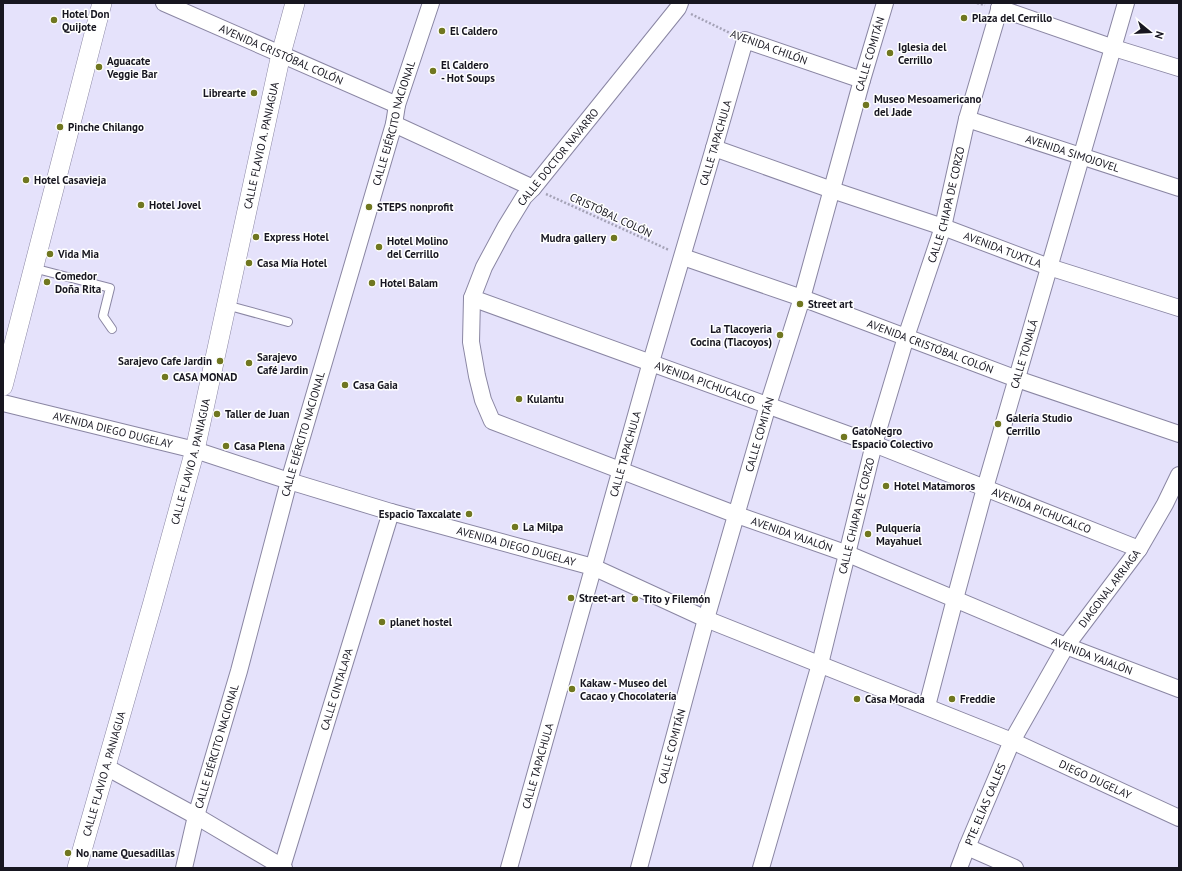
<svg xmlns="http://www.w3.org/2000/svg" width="1182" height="871" viewBox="0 0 1182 871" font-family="'PT Sans',sans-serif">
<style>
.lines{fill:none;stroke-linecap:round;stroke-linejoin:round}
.service-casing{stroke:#8a86a3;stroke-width:10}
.minor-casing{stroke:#8a86a3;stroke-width:18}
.tertiary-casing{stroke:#8a86a3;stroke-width:20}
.path{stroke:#a4a2b6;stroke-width:2.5;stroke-dasharray:2 2;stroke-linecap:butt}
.service{stroke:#fff;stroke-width:8}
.minor{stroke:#fff;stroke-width:16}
.tertiary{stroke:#fff;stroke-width:19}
.poi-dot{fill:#707720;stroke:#fff;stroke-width:1.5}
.labels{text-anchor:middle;stroke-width:3;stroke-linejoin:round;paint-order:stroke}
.poi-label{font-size:11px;font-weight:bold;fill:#171620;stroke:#fff;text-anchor:start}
.street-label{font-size:11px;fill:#171620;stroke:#fff}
</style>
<rect width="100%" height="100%" fill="#e5e2fb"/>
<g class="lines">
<defs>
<g id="service">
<polyline points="33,268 110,288 103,316 112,329"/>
<polyline points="226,305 288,322"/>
</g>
<g id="minor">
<path id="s1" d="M164 3 397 105"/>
<path id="s2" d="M680 3 678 8 533 188 524 197 505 228 484 267 472 298 471 342 477 376 483 400 492 421 737 515 848 554 1066 646 1179 689"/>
<polyline points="999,8 1114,48 1179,68"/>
<path id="s3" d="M967 119 1179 188"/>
<polyline points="394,124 533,188"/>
<path id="s4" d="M714 148 832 190 943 227 1049 267 1179 308"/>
<path id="s5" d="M683 257 802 298 1017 379 1179 434"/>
<path id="s6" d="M472 298 874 444 1139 549"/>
<path id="s7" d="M3 403 195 450 289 481 391 512 593 567 706 619 1012 741 1179 818"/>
<path id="s8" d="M927 706 955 599 985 488 1126 3"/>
<polyline points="106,767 196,816 284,868"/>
<polyline points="967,847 1015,868"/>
<path id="s9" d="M282 867 391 512"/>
<path id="s10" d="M184 868 196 816 239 671 289 481 394 124 397 105 431 3"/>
<path id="s11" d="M509 868 651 362 714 148 745 40 862 80"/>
<path id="s12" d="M639 868 706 619 768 405 802 298 862 80 885 3"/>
<path id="s13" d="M761 868 820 664 874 444 906 337 943 227 967 119 1001 3"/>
<path id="s14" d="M959 868 967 847 1012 741 1066 646 1139 549 1165 504 1179 475"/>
</g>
<g id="tertiary">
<polyline points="3,386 102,3"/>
<path id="s15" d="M77 868 153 602 195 450 281 54 295 3"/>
</g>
</defs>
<use href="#service" class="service-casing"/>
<use href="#minor" class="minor-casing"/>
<use href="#tertiary" class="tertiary-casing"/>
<g class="path">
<polyline points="977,3 985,5"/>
<polyline points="691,14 732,34"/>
<polyline points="546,194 669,250"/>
</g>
<use href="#service" class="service"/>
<use href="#minor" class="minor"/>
<use href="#tertiary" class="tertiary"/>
</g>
<g class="poi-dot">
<circle cx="964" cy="18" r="4"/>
<circle cx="54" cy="20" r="4"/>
<circle cx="442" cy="31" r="4"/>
<circle cx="890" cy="53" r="4"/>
<circle cx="99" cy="67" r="4"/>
<circle cx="433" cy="71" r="4"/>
<circle cx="254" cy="93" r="4"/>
<circle cx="866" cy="105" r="4"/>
<circle cx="60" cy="127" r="4"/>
<circle cx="26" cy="180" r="4"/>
<circle cx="141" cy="205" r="4"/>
<circle cx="369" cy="207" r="4"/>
<circle cx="256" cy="237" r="4"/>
<circle cx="614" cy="238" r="4"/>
<circle cx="379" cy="247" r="4"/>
<circle cx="50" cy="254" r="4"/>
<circle cx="249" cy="263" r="4"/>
<circle cx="47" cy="282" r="4"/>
<circle cx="372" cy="283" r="4"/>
<circle cx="800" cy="304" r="4"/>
<circle cx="780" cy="335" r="4"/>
<circle cx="220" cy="361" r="4"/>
<circle cx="249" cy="363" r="4"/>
<circle cx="165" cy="377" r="4"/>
<circle cx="345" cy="385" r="4"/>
<circle cx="519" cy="399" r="4"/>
<circle cx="217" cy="414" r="4"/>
<circle cx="998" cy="424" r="4"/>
<circle cx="844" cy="437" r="4"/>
<circle cx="226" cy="446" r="4"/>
<circle cx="886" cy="486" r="4"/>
<circle cx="469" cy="514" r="4"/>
<circle cx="515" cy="527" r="4"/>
<circle cx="868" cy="534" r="4"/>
<circle cx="571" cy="598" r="4"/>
<circle cx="635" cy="599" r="4"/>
<circle cx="382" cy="622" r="4"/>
<circle cx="572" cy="689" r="4"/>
<circle cx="857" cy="699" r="4"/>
<circle cx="952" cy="699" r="4"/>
<circle cx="68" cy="853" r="4"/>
</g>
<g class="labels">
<g class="poi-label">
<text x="62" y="18">Hotel Don<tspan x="62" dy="13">Quijote</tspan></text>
<text x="972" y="22">Plaza del Cerrillo</text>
<text x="450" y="35">El Caldero</text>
<text x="898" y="51">Iglesia del<tspan x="898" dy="13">Cerrillo</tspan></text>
<text x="107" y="65">Aguacate<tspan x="107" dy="13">Veggie Bar</tspan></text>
<text x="441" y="69">El Caldero<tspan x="441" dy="13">- Hot Soups</tspan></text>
<text x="246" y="97" text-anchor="end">Librearte</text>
<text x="874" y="103">Museo Mesoamericano<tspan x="874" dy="13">del Jade</tspan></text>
<text x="68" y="131">Pinche Chilango</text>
<text x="34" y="184">Hotel Casavieja</text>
<text x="149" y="209">Hotel Jovel</text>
<text x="377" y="211">STEPS nonprofit</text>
<text x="264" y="241">Express Hotel</text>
<text x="606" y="242" text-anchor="end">Mudra gallery</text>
<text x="387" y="245">Hotel Molino<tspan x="387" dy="13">del Cerrillo</tspan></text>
<text x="58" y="258">Vida Mia</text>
<text x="257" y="267">Casa Mía Hotel</text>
<text x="55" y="280">Comedor<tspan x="55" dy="13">Doña Rita</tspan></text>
<text x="380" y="287">Hotel Balam</text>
<text x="808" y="308">Street art</text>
<text x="772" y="333" text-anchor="end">La Tlacoyeria<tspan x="772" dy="13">Cocina (Tlacoyos)</tspan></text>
<text x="257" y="361">Sarajevo<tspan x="257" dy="13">Café Jardin</tspan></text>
<text x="212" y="365" text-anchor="end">Sarajevo Cafe Jardin</text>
<text x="173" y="381">CASA MONAD</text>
<text x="353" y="389">Casa Gaia</text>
<text x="527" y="403">Kulantu</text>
<text x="225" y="418">Taller de Juan</text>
<text x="1006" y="422">Galería Studio<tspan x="1006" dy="13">Cerrillo</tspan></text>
<text x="852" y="435">GatoNegro<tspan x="852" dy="13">Espacio Colectivo</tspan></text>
<text x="234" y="450">Casa Plena</text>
<text x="894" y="490">Hotel Matamoros</text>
<text x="461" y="518" text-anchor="end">Espacio Taxcalate</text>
<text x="523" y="531">La Milpa</text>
<text x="876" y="532">Pulquería<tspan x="876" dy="13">Mayahuel</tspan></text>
<text x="579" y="602">Street-art</text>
<text x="643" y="603">Tito y Filemón</text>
<text x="390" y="626">planet hostel</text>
<text x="580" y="687">Kakaw - Museo del<tspan x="580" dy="13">Cacao y Chocolatería</tspan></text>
<text x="865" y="703">Casa Morada</text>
<text x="960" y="703">Freddie</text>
<text x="76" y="857">No name Quesadillas</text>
</g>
<g class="street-label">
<text transform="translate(769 47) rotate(20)" y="4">AVENIDA CHILÓN</text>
<text dy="4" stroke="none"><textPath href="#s1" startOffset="128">AVENIDA CRISTÓBAL COLÓN</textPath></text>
<text dy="4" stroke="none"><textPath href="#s12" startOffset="846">CALLE COMITÁN</textPath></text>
<text dy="4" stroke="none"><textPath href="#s10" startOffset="774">CALLE EJÉRCITO NACIONAL</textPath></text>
<text dy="4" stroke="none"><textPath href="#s11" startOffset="754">CALLE TAPACHULA</textPath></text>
<text dy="4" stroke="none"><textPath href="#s15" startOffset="746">CALLE FLAVIO A. PANIAGUA</textPath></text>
<text dy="4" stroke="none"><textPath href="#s3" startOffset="111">AVENIDA SIMOJOVEL</textPath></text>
<text transform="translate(558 157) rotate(-51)" y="4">CALLE DOCTOR NAVARRO</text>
<text dy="4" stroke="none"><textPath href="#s13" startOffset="689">CALLE CHIAPA DE CORZO</textPath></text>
<text transform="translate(611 215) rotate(25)" y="4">CRISTÓBAL COLÓN</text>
<text dy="4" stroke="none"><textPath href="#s4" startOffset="306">AVENIDA TUXTLA</textPath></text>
<text dy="4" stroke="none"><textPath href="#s5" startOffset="263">AVENIDA CRISTÓBAL COLÓN</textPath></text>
<text dy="4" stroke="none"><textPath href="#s8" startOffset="365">CALLE TONALÁ</textPath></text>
<text dy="4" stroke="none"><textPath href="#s6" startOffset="248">AVENIDA PICHUCALCO</textPath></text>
<text dy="4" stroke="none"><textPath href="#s7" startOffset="113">AVENIDA DIEGO DUGELAY</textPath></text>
<text dy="4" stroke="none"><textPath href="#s10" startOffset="450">CALLE EJÉRCITO NACIONAL</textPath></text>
<text dy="4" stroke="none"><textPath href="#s12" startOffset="450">CALLE COMITÁN</textPath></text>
<text dy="4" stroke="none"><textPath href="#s11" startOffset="430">CALLE TAPACHULA</textPath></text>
<text dy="4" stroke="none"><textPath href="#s15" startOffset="422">CALLE FLAVIO A. PANIAGUA</textPath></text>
<text dy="4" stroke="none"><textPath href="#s6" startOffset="608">AVENIDA PICHUCALCO</textPath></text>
<text dy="4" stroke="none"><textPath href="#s13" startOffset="365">CALLE CHIAPA DE CORZO</textPath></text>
<text dy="4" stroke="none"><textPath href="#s2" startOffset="810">AVENIDA YAJALÓN</textPath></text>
<text dy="4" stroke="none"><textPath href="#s7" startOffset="533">AVENIDA DIEGO DUGELAY</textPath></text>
<text dy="4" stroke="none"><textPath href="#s14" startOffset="319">DIAGONAL ARRIAGA</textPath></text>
<text dy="4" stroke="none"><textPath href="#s2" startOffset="1134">AVENIDA YAJALÓN</textPath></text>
<text dy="4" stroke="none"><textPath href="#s9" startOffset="186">CALLE CINTALAPA</textPath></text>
<text dy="4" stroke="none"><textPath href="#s10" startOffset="126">CALLE EJÉRCITO NACIONAL</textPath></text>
<text dy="4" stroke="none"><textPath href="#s12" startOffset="126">CALLE COMITÁN</textPath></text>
<text dy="4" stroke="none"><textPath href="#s11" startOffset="106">CALLE TAPACHULA</textPath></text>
<text dy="4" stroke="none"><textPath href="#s15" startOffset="98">CALLE FLAVIO A. PANIAGUA</textPath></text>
<text dy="4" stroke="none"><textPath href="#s7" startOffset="1158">DIEGO DUGELAY</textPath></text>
<text dy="4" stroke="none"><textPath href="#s14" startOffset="69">PTE. ELÍAS CALLES</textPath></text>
</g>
</g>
<rect width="1182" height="871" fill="none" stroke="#171620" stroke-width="8"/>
<g transform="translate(1150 32) rotate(108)" stroke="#ffffff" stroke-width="3" paint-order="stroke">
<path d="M0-3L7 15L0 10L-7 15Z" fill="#171620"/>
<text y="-6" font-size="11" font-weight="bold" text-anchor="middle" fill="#171620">N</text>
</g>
</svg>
